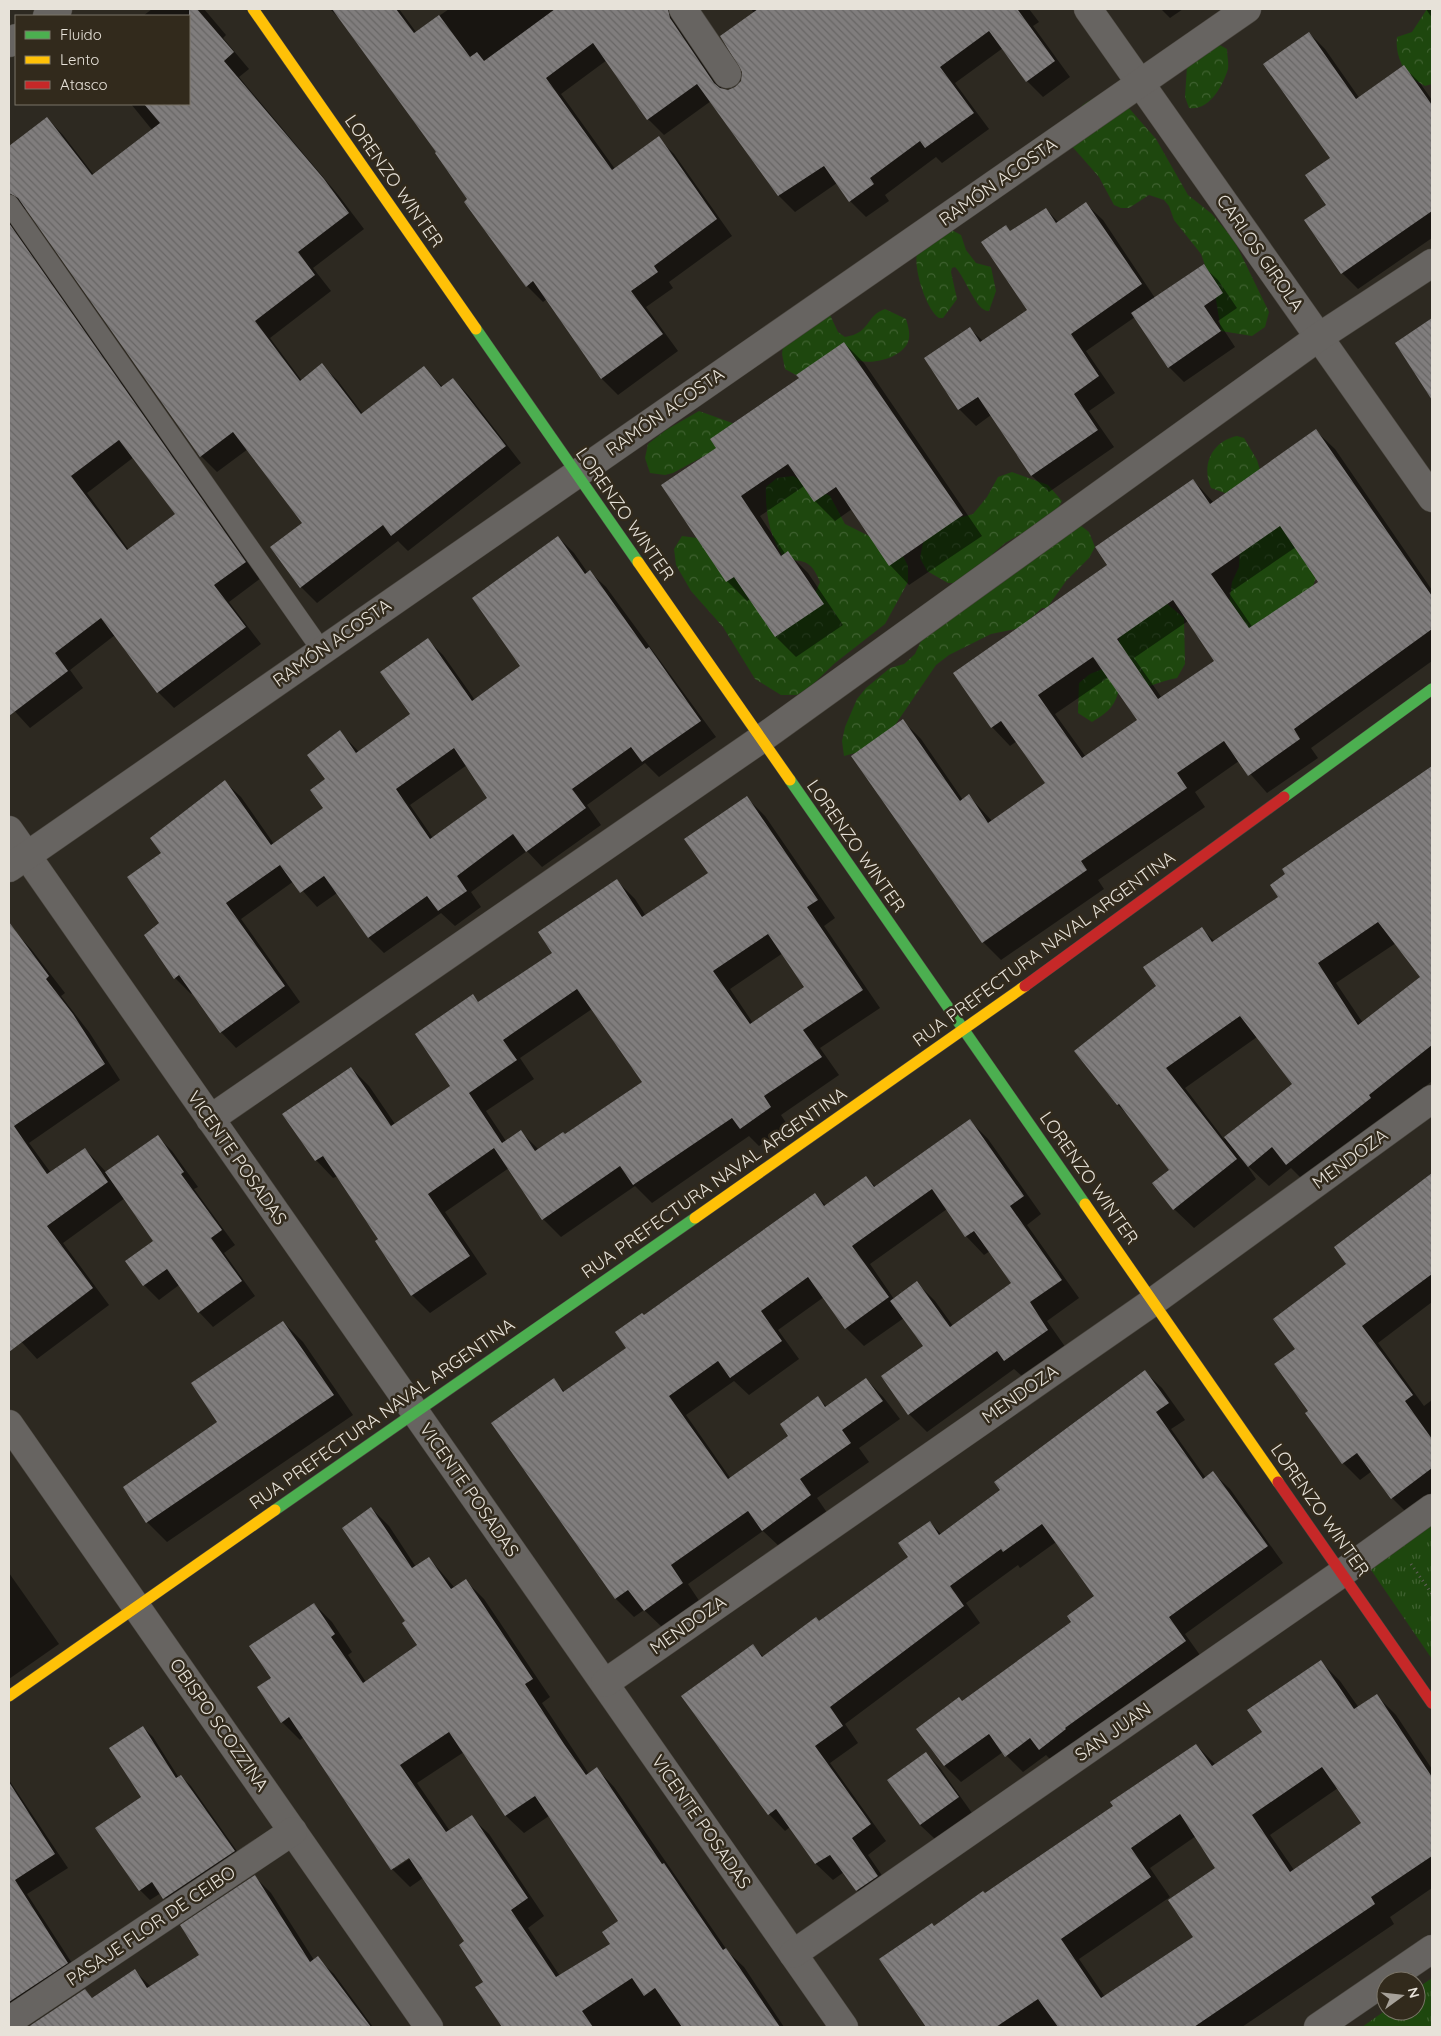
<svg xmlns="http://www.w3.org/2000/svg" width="1441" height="2036" viewBox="0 0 1441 2036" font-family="Quicksand,sans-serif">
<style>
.grass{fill:url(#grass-tufts)}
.forest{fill:url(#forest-crowns)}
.shadow{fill:#0007;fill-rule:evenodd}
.building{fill:url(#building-back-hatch);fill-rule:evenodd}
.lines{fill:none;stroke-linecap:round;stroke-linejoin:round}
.lane-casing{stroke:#4a463f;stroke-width:20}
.street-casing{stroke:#4a463f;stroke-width:29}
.fast-casing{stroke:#4a463f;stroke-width:12}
.slow-casing{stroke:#4a463f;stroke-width:12}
.jam-casing{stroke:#4a463f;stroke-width:12}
.path{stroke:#635f5b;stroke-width:3;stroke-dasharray:1 4;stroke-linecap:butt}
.lane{stroke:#676461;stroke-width:19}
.street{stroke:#676461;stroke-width:28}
.fast{stroke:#4caf50;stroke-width:11}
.slow{stroke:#ffc107;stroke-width:11}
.jam{stroke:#c62828;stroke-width:11}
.labels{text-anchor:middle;stroke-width:5;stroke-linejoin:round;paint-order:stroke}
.street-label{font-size:18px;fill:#e7e2d9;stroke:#322a1c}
</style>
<defs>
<pattern id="grass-tufts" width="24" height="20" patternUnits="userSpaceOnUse" patternTransform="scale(1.25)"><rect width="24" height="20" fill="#1e470e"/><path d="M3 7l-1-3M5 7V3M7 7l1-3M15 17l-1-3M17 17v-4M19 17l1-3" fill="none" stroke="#3f6130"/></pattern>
<pattern id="forest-crowns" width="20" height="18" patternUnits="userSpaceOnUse" patternTransform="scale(1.25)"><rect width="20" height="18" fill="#1e470e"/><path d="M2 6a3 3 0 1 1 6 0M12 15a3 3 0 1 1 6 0" fill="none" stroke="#3f6130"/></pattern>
<pattern id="building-back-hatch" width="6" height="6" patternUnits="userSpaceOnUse" patternTransform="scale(1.25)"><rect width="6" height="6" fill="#807d7d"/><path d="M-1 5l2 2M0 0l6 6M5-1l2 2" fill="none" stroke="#686665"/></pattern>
</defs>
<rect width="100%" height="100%" fill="#2d2921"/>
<g class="grass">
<polygon points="1432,1523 1432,1659 1369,1567"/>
<polygon points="1432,1978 1432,2027 1362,2027 1386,2010 1416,2011 1416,1989"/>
</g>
<g class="forest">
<path d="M1427 9H1432V84L1425 86C1421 83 1415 81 1411 78 1401 68 1395 51 1397 37L1412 32Z"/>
<path d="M1216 43 1227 49C1227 55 1229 63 1228 69 1223 85 1210 111 1189 108L1185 97 1187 66Z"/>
<path d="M1113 90 1156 139 1188 195 1212 214 1234 240 1269 312 1265 327 1252 336 1221 331 1215 293 1201 254 1174 220 1169 206 1164 200 1149 195 1129 208H1121L1114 205 1099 177 1070 144C1072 106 1081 103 1113 90Z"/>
<path d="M948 228 961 235 966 250 976 263 991 267 996 291 989 311C976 312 966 278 955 267L952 268 951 272 957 299 943 318H939C926 310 910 262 919 247 923 239 940 233 948 228Z"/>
<path d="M824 302 838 332 845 337C871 333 865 316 885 309L906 319C908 326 911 335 908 342 901 358 875 364 860 361 857 361 855 359 852 359 836 358 811 369 796 375L785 369 782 354 784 339Z"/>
<polygon points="699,411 735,424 726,444 673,473 665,475 650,473 645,458 648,444 666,430"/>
<path d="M1237 436 1244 438 1257 460 1264 483 1316 578 1313 586 1245 635 1229 604 1232 582 1239 567 1241 529 1225 493 1211 488C1201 465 1212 441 1237 436Z"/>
<polygon points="1012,472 1048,485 1062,501 1058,508 1089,532 1095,547 1089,558 1066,581 1047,608 1042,608 1020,628 991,634 949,655 936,665 891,731 866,750 844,756 842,741 845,727 857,699 866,688 890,668 904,664 915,654 928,626 1044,521 1005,543 987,559 955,583 948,583 927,571 920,558 923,543 931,530 944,522 973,514 987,497 998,477"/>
<path d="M793 476 830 496 845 524 901 552 908 566V582L885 624 835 663 811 686 797 695H781L755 679 723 627 691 591 676 565 674 549 682 536 697 538 814 596 820 582C812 563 807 560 786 560 770 540 765 513 766 487L777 478Z"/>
<path d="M1160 598 1184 618 1185 664 1177 678C1155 682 1141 692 1118 693 1114 708 1105 714 1092 722L1078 713 1079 683 1090 674 1105 668 1119 642 1124 612Z"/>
</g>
<g class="shadow">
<path d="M152 9H204L226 35 223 38 249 69 239 77 339 196 364 229 313 268 331 291 270 338 302 381 322 365 338 381 363 414 424 368 443 387 453 379 469 396 521 463 408 551 398 541 317 603 301 587 303 523 248 449 217 472 201 456 28 209 19 210 261 578 229 602 261 644 174 708 158 692 115 635 70 670 83 688 30 728 9 705V449L15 444 9 436V147L47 118 63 135 94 175 153 131 131 104H189V16H143ZM134 457 176 514 129 550 87 493Z"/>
<polygon points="330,9 399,9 416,32 449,9 678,9 686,35 723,90 728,91 736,88 742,82 754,13 751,9 927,9 933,17 944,9 1029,9 1039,22 1033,26 1070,77 1043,97 1027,81 1003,48 955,83 989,129 942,163 936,157 885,195 889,201 866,217 850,201 837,183 795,212 779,196 711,101 664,135 648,119 607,60 561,94 615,169 658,138 674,154 732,236 669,282 673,288 646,307 678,351 618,395 602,379 547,299 543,302 527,286 438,152 345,24"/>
<polygon points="1161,9 1183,9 1170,18"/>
<polygon points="1426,9 1432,9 1432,17 1430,15"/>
<polygon points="1309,33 1325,49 1360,99 1404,67 1420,83 1432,100 1432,238 1358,289 1342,273 1328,205 1332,158"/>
<polygon points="1086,204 1103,220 1155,298 1203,266 1218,280 1237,308 1218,321 1235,347 1184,382 1169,367 1135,317 1086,351 1115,393 1089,411 1114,447 1049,492 1032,476 991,415 976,426 959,409 970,329 983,341 1029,310 1011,232 1046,209 1059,223"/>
<polygon points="1432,319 1432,397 1396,344"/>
<polygon points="844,343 864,363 982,536 909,585 890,565 852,509 835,521 815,501 804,486 760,516 786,555 788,553 808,573 843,625 796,657 776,637 751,599 747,601 727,581 663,485 718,448"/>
<path d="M1316 431 1335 449 1432 590V661L1311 748 1318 758 1267 793 1239 761 1195 792 1205 807 1098 880 1104 889 1001 960 983 942 903 721 921 739 963 800 969 796 992 821 1047 784 1017 741 1010 746 992 727 1109 566 1193 480 1214 503ZM1296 547 1320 582 1253 628 1229 593ZM1188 621 1215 661 1162 698 1134 658ZM1109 677 1139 720 1086 757 1055 714Z"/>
<path d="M558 537 574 553 588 573 590 572 606 587 716 737 659 777 645 763 587 805 601 825 542 867 527 851 471 892 481 907 455 926 441 913 384 953 369 938 337 893 317 907 294 881 241 919 300 1002 236 1048 221 1032 193 992 191 994 175 978 146 935 161 924 162 853 225 782 241 797 274 844 325 808 327 779 340 732 359 752 412 714 428 640 443 655 475 700 522 666ZM467 765 489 798 433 838 410 805Z"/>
<path d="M1432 767V1081L1307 1184 1291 1168 1269 1186 1246 1164 1256 1179 1194 1228 1174 1209 1171 1170 1133 1120 1118 1105 1158 987 1201 928 1215 942 1279 897 1287 875 1283 870ZM1396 943 1422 977 1363 1023 1336 983ZM1257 1037 1294 1084 1224 1139 1185 1088Z"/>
<path d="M747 798 765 816 835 918 824 926 880 1008 820 1048 839 1075 781 1115 788 1126 759 1146 749 1136 652 1203 635 1186 561 1237 543 1219 509 1168 445 1212 487 1274 430 1313 412 1295 380 1239 338 1176 333 1178 316 1160 351 1068 369 1086 395 1124 451 1086 472 996 479 1003 554 953 617 881 635 899 646 916 709 873ZM783 953 806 987 753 1023 730 989ZM592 1009 644 1082 565 1135 539 1150 521 1132 506 1141 486 1111 534 1079 520 1058Z"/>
<polygon points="15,932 31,949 65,993 61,996 89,1032 120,1080 29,1143 51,1173 85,1149 106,1172 158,1137 172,1151 198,1187 194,1189 235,1245 224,1253 255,1296 213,1327 199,1312 179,1285 159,1300 144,1285 127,1261 155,1241 125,1198 63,1243 109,1305 37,1359 9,1328 9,937"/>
<path d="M970 1121 988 1139 1041 1214 1027 1225 1079 1298 1047 1321 1066 1348 1024 1378 1014 1369 927 1432 909 1414 924 1347 904 1318 864 1346 846 1328 824 1297 778 1330 799 1359 749 1395 734 1381 686 1415 731 1479 790 1437 818 1398 827 1407 866 1379 884 1398 900 1419 859 1448 869 1462 817 1498 828 1514 781 1548 763 1531 688 1584 700 1602 663 1628 644 1610 634 1617 616 1599 493 1424 553 1380 565 1392 627 1348 644 1316 815 1194 826 1206 866 1178 876 1187ZM947 1209 966 1236 984 1255 990 1251 1012 1283 953 1326 935 1301 917 1283 894 1299 870 1264Z"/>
<polygon points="1432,1175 1432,1302 1378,1343 1424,1406 1432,1400 1432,1496 1408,1514 1392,1498 1372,1471 1360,1480 1343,1463 1306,1413 1309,1411 1297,1349 1348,1264 1336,1247"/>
<polygon points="283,1322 303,1342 353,1415 167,1542 147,1522 219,1423"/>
<polygon points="1145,1372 1162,1388 1185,1420 1171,1429 1206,1478 1213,1473 1230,1489 1283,1563 1185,1634 1202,1658 1056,1765 1046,1755 1023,1772 1003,1752 961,1782 945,1766 918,1729 962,1702 1073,1622 1096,1596 1056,1542 1020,1568 1018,1565 966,1603 980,1623 845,1724 858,1743 830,1763 886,1841 868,1855 894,1893 874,1907 857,1890 844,1872 833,1880 816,1864 790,1827 785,1831 769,1814 753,1646 764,1657 819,1622 909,1557 930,1522 942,1535 1002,1491"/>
<path d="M371 1508 389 1526 416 1567 429 1558 455 1588 466 1581 484 1599 550 1697 542 1703 582 1763 589 1774 597 1769 614 1787 729 1953 744 1967 784 2027H509L481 1985 485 1982 466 1941 423 1878 410 1887 392 1869 304 1737 300 1740 282 1722 273 1678 314 1604 332 1622 352 1652 348 1655 366 1682 419 1646 406 1621ZM464 1752 506 1816 524 1833 549 1816 620 1921 612 1945 560 1976 528 1928 544 1916 489 1834 471 1817 450 1831 417 1783ZM413 1854 414 1856 394 1869V1866Z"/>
<polygon points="9,1573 59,1644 9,1679"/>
<path d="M1321 1662 1340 1681 1359 1708 1377 1696 1396 1715 1432 1769V1888L1390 1917 1394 1924 1242 2027H928L881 1959 985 1895 1114 1806 1196 1745 1216 1765 1264 1732ZM1338 1788 1362 1824 1294 1870 1270 1835ZM1196 1836 1217 1868 1195 1938 1105 1997 1079 1959 1170 1897 1150 1868Z"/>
<polygon points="143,1727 153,1737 179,1778 181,1776 191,1786 244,1861 174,1908 161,1893 150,1900 140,1890"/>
<polygon points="926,1753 940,1768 972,1813 935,1839 920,1825"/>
<polygon points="9,1780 68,1868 27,1894 81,1977 9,2024"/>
<polygon points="255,1877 271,1893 314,1960 317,1958 334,1974 373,2027 28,2027 85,1990 93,1999 135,1971 151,1987 201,1956"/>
</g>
<g class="building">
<polygon points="189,9 197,9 234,52 224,61 324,179 349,213 298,252 315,275 255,321 300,381 322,363 361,414 424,366 441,387 453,378 506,446 391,536 383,525 300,588 270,547 302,523 233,432 200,457 18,198 9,193 9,146 47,117 92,175 160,123 144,104 189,104"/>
<polygon points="332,9 396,9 414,33 439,15 470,57 477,52 484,61 555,9 668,9 670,18 714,83 720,88 728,90 735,87 741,81 742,72 720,36 758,9 1020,9 1018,10 1055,61 1026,82 989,31 940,67 974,113 925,148 920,141 870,178 874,184 849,202 824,166 778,196 697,84 647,120 593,43 546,78 612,170 659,136 717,219 654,266 658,272 631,291 663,334 601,379 533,281 526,287 464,202 467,199 435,153 436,152"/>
<polygon points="1309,32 1356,99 1404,65 1432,105 1432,211 1341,274 1304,220 1326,205 1305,175 1330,158 1263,64"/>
<polygon points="1086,202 1142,284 1071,334 1099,376 1074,394 1098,430 1031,476 978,397 958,410 924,358 970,327 980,342 1027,310 981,242 1006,225 1010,231 1046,208 1056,223"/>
<path d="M9 223 246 562 214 585 246 627 157 693 101 618 55 653 68 671 9 716ZM119 440 175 514 127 550 71 476Z"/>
<polygon points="1204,264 1223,293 1204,306 1221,331 1168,368 1131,313"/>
<polygon points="1432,318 1432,400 1395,343"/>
<polygon points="844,342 963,515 889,566 836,487 814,502 788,464 741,496 781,556 788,551 824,604 775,637 734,577 726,582 661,485 716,448 710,439 799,378 796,375"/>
<path d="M1316 429 1432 596V629L1294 729 1300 739 1248 776 1224 741 1177 773 1187 788 1081 861 1087 870 982 943 851 756 903 719 960 801 969 794 988 823 1045 783 1001 721 991 728 953 673 1107 565 1095 547 1193 479 1210 504ZM1280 526 1318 582 1249 628 1211 574ZM1173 600 1214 661 1158 699 1117 639ZM1093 657 1137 720 1082 758 1038 695Z"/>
<path d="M558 536 585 574 590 570 646 649 649 647 701 721 642 762 631 747 572 789 586 808 526 852 513 834 457 876 467 891 438 911 427 896 368 938 324 876 300 893 280 865 226 903 285 986 220 1033 179 975 174 979 144 935 159 923 127 877 161 853 150 838 225 780 271 845 323 808 310 790 325 779 307 755 340 730 356 753 410 714 380 672 428 638 472 701 520 666 472 598ZM454 748 487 798 430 839 396 789Z"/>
<path d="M1432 766V1045L1369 1095 1371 1098 1286 1165 1272 1147 1248 1167 1224 1137 1292 1084 1240 1016 1166 1068 1237 1159 1173 1210 1152 1183 1169 1170 1119 1104 1117 1105 1074 1051 1156 986 1143 967 1202 927 1212 942 1278 897 1270 885 1285 874 1282 869ZM1378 922 1420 977 1358 1025 1318 963Z"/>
<path d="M747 796 818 900 807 907 863 990 803 1030 822 1057 764 1096 771 1107 740 1129 732 1118 633 1185 620 1166 542 1220 494 1148 428 1194 470 1256 411 1296 375 1241 378 1239 323 1156 315 1161 282 1114 351 1067 391 1126 450 1086 415 1034 473 994 478 1002 552 953 538 932 617 879 642 917 708 873 684 839ZM768 934 804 987 750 1024 713 971ZM577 989 642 1082 565 1134 563 1132 535 1151 521 1130 502 1143 469 1093 517 1060 503 1040Z"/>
<polygon points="9,922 49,976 46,979 73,1014 105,1064 14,1126 47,1174 85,1148 108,1182 47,1226 93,1288 9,1352"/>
<polygon points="970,1119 1024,1196 1010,1206 1062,1280 1030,1302 1048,1330 1004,1361 997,1351 908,1415 881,1376 923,1346 890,1301 917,1281 950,1327 1011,1283 974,1231 965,1237 932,1189 852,1246 889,1297 845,1329 808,1277 761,1311 782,1341 730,1378 718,1361 669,1396 728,1479 788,1436 780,1424 818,1396 825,1407 866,1378 883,1401 842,1430 851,1443 800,1479 811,1495 762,1531 748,1511 671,1565 683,1583 644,1611 628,1590 615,1599 491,1423 554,1378 563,1392 626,1348 615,1332 642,1313 644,1315 815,1193 824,1206 866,1176 874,1187"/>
<polygon points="158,1135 184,1172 181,1174 222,1230 211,1238 242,1281 198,1313 167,1269 143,1286 125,1261 153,1241 105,1172"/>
<polygon points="1432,1173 1432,1274 1362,1326 1413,1395 1405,1401 1432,1439 1432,1468 1391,1499 1357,1453 1342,1464 1305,1413 1308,1411 1274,1364 1295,1349 1273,1319 1346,1264 1334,1247"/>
<polygon points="283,1321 334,1395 146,1523 123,1487 217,1422 191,1383"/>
<polygon points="1145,1370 1169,1403 1156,1412 1203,1479 1213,1471 1268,1546 1169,1617 1186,1641 1065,1728 1066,1729 1039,1750 1030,1738 1005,1757 989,1734 944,1766 916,1729 959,1697 962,1701 1071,1622 1067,1616 1094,1596 1042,1524 1003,1552 1001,1549 950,1586 964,1606 830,1707 843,1726 815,1746 871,1824 852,1838 878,1876 856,1891 830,1855 815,1864 776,1809 768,1815 681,1696 753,1644 762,1657 816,1617 819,1621 908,1557 898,1543 930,1521 939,1535 1000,1490 994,1482"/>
<path d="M371 1507 412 1568 429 1557 451 1589 466 1579 533 1679 525 1684 564 1744 586 1775 597 1767 662 1864 664 1863 723 1950 726 1948 780 2027H682L655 1988 644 1996 632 1978 582 2011 593 2027H502L475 1987 483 1982 459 1945 464 1941 409 1858 391 1870 289 1717 281 1723 257 1687 271 1678 249 1646 314 1603 335 1634 331 1637 363 1683 417 1645 402 1623 405 1621 342 1528ZM449 1732 505 1816 535 1796 618 1921 602 1932 610 1944 556 1977 511 1910 528 1898 472 1815 446 1832 400 1765Z"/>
<path d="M1321 1660 1354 1709 1377 1694 1432 1777V1856L1371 1897 1375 1904 1194 2027H1058L1038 1999 996 2027H926L879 1959 932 1923 934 1926 983 1891 985 1893 1113 1806 1110 1802 1196 1744 1212 1766 1262 1732 1247 1710ZM1322 1767 1361 1823 1290 1872 1252 1815ZM1180 1814 1215 1868 1168 1900 1193 1937 1101 1998 1061 1939 1151 1877 1131 1848Z"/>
<polygon points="143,1726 176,1778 181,1775 235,1851 163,1899 152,1882 139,1891 95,1828 141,1797 109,1748"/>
<polygon points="926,1752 959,1797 920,1825 887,1780"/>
<polygon points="9,1782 55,1854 15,1880 68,1963 9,2002"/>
<polygon points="255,1875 310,1962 318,1956 371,2027 28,2027 85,1989 92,1998 135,1969 147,1988 199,1955 180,1925"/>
</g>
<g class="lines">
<defs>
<polyline id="lane" points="9,204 322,651"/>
<g id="street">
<polyline points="683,9 727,74"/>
<polyline points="1088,9 1432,498"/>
<polyline points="47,16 58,9"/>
<polyline points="9,43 16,38"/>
<polyline points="9,830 844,2027"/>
<polyline points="9,868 1247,9"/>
<polyline points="210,1119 761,739 1319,337 1432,263"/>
<polyline points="9,1424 429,2027"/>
<polyline points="605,1683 1154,1301 1432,1099"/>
<polyline points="793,1954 1342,1573 1432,1508"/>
<polyline points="9,2021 293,1831"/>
<polyline points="1318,2027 1432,1949"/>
</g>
<g id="fast">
<polyline points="476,329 638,562"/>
<polyline points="790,780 1085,1204"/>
<polyline points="1284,797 1432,689"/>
<polyline points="275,1510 695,1218"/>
</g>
<g id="slow">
<polyline points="253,9 476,329"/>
<polyline points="638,562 790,780"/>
<polyline points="1085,1204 1278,1482"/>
<polyline points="695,1218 1025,986"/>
<polyline points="9,1696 275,1510"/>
</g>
<g id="jam">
<polyline points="1025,986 1284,797"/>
<polyline points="1278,1482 1432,1703"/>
</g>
</defs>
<use href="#lane" class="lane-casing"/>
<use href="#street" class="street-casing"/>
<use href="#fast" class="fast-casing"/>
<use href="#slow" class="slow-casing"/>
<use href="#jam" class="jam-casing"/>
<polyline class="path" points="1411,1564 1432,1594"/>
<use href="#lane" class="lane"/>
<use href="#street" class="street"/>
<use href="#fast" class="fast"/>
<use href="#slow" class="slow"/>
<use href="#jam" class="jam"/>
</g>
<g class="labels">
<g class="street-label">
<text transform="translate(394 181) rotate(55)" y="6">LORENZO WINTER</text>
<text transform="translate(998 182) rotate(-35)" y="6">RAMÓN ACOSTA</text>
<text transform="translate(1260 253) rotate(55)" y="6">CARLOS GIROLA</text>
<text transform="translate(665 412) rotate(-35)" y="6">RAMÓN ACOSTA</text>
<text transform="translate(625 514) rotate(55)" y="6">LORENZO WINTER</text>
<text transform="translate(332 643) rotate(-35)" y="6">RAMÓN ACOSTA</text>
<text transform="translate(856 846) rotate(55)" y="6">LORENZO WINTER</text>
<text transform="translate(1044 949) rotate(-36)" y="6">RUA PREFECTURA NAVAL ARGENTINA</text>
<text transform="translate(237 1158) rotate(55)" y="6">VICENTE POSADAS</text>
<text transform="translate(1350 1159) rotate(-36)" y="6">MENDOZA</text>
<text transform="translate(1089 1178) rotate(55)" y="6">LORENZO WINTER</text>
<text transform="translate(714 1183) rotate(-35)" y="6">RUA PREFECTURA NAVAL ARGENTINA</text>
<text transform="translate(1020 1394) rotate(-35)" y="6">MENDOZA</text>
<text transform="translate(382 1414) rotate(-35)" y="6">RUA PREFECTURA NAVAL ARGENTINA</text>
<text transform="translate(469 1490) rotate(55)" y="6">VICENTE POSADAS</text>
<text transform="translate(1320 1510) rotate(55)" y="6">LORENZO WINTER</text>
<text transform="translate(688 1625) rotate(-35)" y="6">MENDOZA</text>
<text transform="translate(219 1725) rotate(55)" y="6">OBISPO SCOZZINA</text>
<text transform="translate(1113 1732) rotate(-35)" y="6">SAN JUAN</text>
<text transform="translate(701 1822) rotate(55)" y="6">VICENTE POSADAS</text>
<text transform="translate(151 1926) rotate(-34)" y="6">PASAJE FLOR DE CEIBO</text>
</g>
</g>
<rect width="1441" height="2036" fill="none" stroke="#e7e2d9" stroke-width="20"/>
<rect x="15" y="15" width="175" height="90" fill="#322a1c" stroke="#7a7468"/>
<rect x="25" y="31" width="25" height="8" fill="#4caf50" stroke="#7a7468"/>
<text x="60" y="40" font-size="15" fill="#e7e2d9">Fluido</text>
<rect x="25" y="56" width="25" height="8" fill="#ffc107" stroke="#7a7468"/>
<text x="60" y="65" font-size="15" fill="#e7e2d9">Lento</text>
<rect x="25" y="81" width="25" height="8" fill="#c62828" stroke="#7a7468"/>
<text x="60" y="90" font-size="15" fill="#e7e2d9">Atasco</text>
<g transform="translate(1401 1996) rotate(75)"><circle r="24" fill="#322a1c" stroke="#7a7468"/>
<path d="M0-4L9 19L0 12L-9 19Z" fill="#a6a199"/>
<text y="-8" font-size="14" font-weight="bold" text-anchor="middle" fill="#e7e2d9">N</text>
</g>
</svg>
